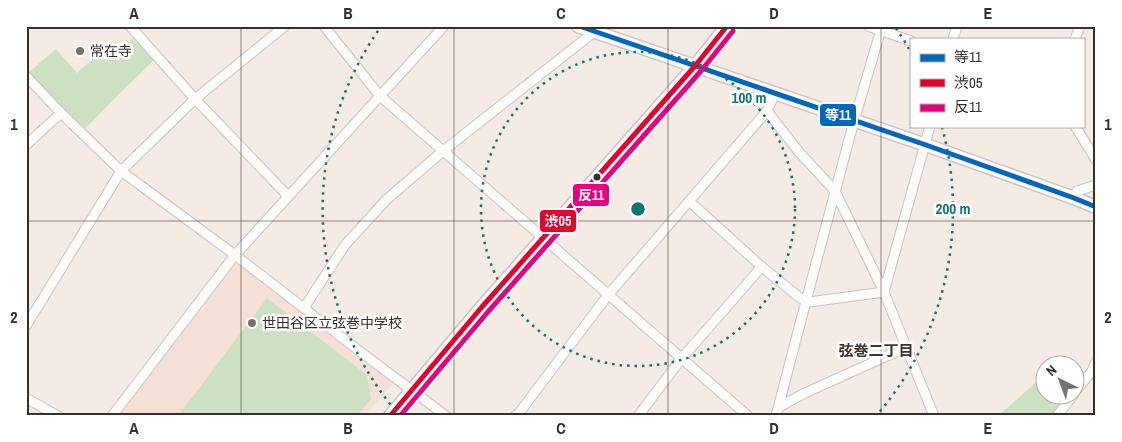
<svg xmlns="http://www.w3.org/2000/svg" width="1122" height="442" viewBox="0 0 1122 442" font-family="'Archivo Narrow','Noto Sans JP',sans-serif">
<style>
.built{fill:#f4e0d7}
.green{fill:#cce1c1}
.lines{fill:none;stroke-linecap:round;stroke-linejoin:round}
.street-casing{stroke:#ccc4c0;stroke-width:11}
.secondary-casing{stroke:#ccc4c0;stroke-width:15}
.street{stroke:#fefcfb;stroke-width:9}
.secondary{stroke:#fefcfb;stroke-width:12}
.bus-1-casing{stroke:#fff;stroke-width:9}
.bus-2-casing{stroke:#fff;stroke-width:9}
.bus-3-casing{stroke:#fff;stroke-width:9}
.bus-1{stroke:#0065bd;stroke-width:5}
.bus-2{stroke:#e4002b;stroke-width:5}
.bus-3{stroke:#e5007d;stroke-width:5}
.grid{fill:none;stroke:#362f2b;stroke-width:1;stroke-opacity:0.55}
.ring{fill:none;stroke:#0f766e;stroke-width:2.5;stroke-dasharray:2.5 5}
.poi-dot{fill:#79716c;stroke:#fff;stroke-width:2}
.bus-dot{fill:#362f2b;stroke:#fff;stroke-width:2}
.labels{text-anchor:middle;stroke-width:5;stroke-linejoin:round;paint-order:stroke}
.poi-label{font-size:14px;fill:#362f2b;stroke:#fff;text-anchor:start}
.neighbourhood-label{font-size:15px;font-weight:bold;fill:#43342d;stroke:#fff}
.centre{fill:#0f766e;stroke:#fff;stroke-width:2.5}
.ring-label{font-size:15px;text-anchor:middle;font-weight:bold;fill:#0f766e;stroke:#fff;stroke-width:5;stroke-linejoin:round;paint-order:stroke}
.line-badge{stroke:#fff;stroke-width:2}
.badge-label{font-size:14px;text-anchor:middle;font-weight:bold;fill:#fff}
.neatline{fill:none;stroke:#362f2b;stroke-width:2}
.grid-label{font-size:16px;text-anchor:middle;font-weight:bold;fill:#362f2b}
</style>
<rect width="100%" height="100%" fill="#f5ebe5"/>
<polygon class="built" points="236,263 394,382 365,416 117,416"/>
<g class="green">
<polygon points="133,39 154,60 115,98 85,129 60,107 29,72 56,49 77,73 111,43 117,50"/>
<polygon points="267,298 367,375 371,399 357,416 178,416"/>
<polygon points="1044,375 1044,394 1068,395 1051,416 998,416"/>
</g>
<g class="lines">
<defs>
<g id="street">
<polyline points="130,26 195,99 288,196"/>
<polyline points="324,26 380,96 748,416"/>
<polyline points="868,26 911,41"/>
<polyline points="953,39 957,26"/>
<polyline points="1075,39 1080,26"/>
<polyline points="26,76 61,113 121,171 235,255 362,353 446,416"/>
<polyline points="767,111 799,152 835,191 884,292 934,416"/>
<polyline points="1075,126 1096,160"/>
<polyline points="26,145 61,113"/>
<polyline points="1074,198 1077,191 1096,185"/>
<polyline points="689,201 761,266 800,298 809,302 884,292 930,126"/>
<polyline points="304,308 345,245 386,200 443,151 594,32 596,28"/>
<polyline points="26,326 121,171 195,99 285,26"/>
<polyline points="1074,393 1092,371 1096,362"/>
<polyline points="26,398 58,416"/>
<polyline points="779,407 805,393 900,350 907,348"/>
<polyline points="112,416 235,255 380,96 444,26"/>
<polyline points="515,416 519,413 608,295 767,111 775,93"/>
<polyline points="638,416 682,358 758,271 761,266"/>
<polyline points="776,416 806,301 854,121 882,26"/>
<polyline points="1057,416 1074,394"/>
</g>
<g id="secondary">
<polyline points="578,26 926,145 1074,198 1096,207"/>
<polyline points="390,416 481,308 695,66 727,26"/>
</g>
</defs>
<use href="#street" class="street-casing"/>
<use href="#secondary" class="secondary-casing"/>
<use href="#street" class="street"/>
<use href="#secondary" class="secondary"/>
<defs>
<polyline id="bus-1" points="579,26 926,145 1074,198 1096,207"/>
<polyline id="bus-2" points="390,416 481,308 695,66 727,26"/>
<polyline id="bus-3" points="400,416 487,313 701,71 733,31"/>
</defs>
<use href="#bus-1" class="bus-1-casing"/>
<use href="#bus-2" class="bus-2-casing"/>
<use href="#bus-3" class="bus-3-casing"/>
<use href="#bus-1" class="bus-1"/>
<use href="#bus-2" class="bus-2"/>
<use href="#bus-3" class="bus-3"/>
</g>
<path class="grid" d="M241 26V416M454 26V416M668 26V416M881 26V416M26 221H1096"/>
<g class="ring">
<circle cx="638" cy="209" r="157"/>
<path d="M400 416A315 315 0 0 1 380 28M896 28A315 315 0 0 1 909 49M942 127A315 315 0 0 1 876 416"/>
</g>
<g class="poi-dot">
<circle cx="80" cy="51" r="5"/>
<circle cx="252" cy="323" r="5"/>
</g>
<circle class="bus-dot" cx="597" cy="177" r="4.5"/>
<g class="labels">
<g class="poi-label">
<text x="90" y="56">常在寺</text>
<text x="262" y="328">世田谷区立弦巻中学校</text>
</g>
<g class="neighbourhood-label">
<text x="876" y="356">弦巻二丁目</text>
</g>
</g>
<circle cx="638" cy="209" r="8" class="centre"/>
<g class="ring-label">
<text x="749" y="103">100 m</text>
<text x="953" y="214">200 m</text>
</g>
<g class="line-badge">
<rect x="819" y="103" width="38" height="24" rx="5" fill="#0065bd"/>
<rect x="572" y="183" width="38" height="24" rx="5" fill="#e5007d"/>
<rect x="539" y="209" width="38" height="24" rx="5" fill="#e4002b"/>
</g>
<g class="badge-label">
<text x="838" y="120">等11</text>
<text x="591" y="200">反11</text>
<text x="558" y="226">渋05</text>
</g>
<rect width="1122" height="442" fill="none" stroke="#ffffff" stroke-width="55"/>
<rect x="910" y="38" width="175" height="90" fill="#ffffff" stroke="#afacaa"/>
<rect x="920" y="54" width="25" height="8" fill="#0065bd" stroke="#afacaa"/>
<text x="954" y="62" font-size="15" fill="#362f2b">等11</text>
<rect x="920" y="79" width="25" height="8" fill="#e4002b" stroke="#afacaa"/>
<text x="954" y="88" font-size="15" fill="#362f2b">渋05</text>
<rect x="920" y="104" width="25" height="8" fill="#e5007d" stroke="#afacaa"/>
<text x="954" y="112" font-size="15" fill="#362f2b">反11</text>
<g transform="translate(1060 380) rotate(318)"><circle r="24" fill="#ffffff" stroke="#afacaa"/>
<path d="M0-4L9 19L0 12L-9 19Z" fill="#79716c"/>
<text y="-8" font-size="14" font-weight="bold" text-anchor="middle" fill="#362f2b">N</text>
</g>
<rect x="28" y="28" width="1066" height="386" class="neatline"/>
<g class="grid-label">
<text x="134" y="19">A</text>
<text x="348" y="19">B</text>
<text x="561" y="19">C</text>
<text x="774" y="19">D</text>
<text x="988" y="19">E</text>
<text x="14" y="130">1</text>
<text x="1108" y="130">1</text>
<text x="14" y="323">2</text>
<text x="1108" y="323">2</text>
<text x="134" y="434">A</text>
<text x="348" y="434">B</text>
<text x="561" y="434">C</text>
<text x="774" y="434">D</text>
<text x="988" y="434">E</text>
</g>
</svg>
